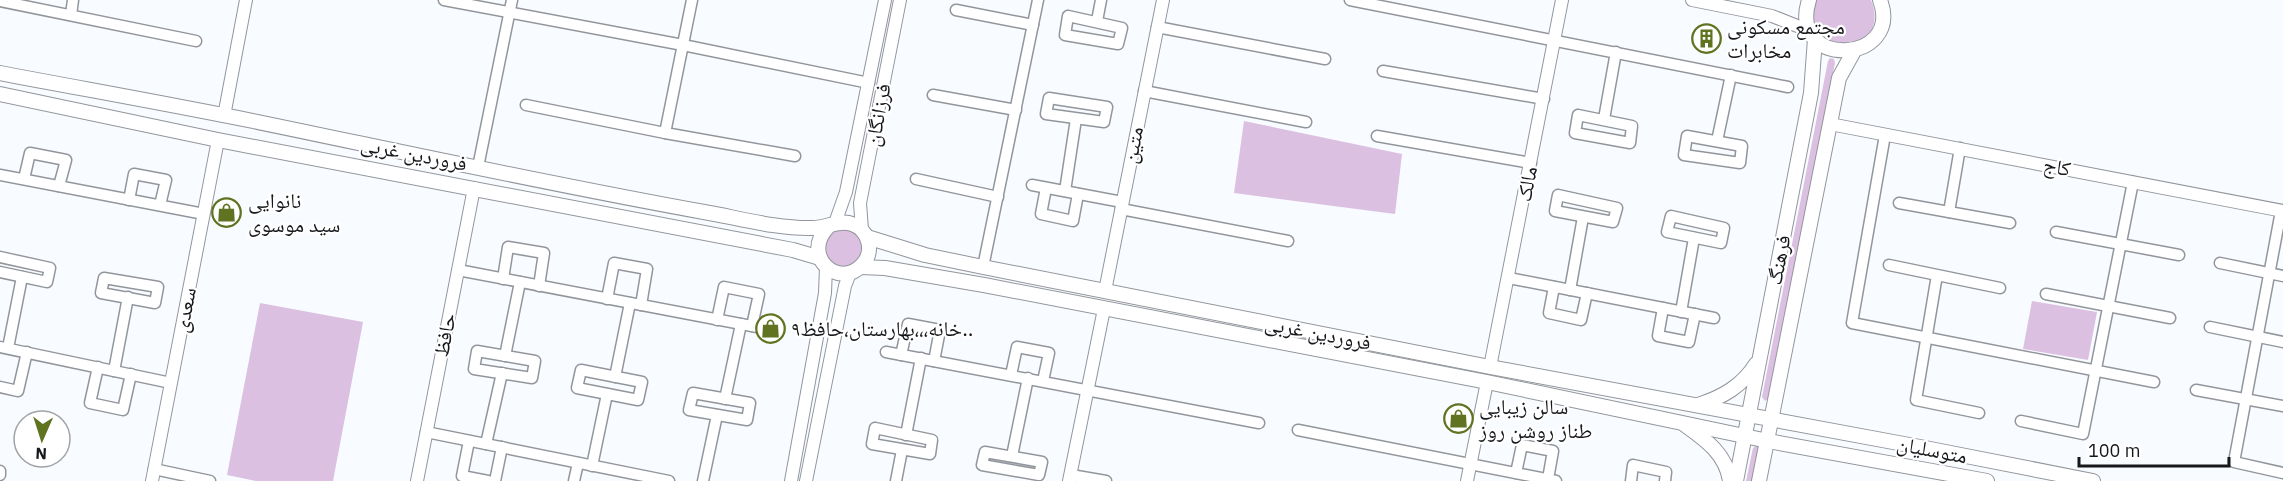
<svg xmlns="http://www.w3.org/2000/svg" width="2283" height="481" viewBox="0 0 2283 481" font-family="'IBM Plex Sans','Noto Naskh Arabic',sans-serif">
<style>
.green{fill:#dbc0e2}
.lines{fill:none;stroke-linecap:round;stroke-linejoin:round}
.minor-casing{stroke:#92969c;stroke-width:13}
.tertiary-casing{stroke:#92969c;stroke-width:14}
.secondary-casing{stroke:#92969c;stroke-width:16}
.minor{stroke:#fff;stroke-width:10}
.tertiary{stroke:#fff;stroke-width:12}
.secondary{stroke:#fff;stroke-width:14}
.labels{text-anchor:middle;stroke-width:4.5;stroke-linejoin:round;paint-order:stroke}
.poi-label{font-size:21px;fill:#17181b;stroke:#fff;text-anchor:start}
.street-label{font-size:21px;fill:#17181b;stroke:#fff}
</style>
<rect width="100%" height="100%" fill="#f8fbff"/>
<g class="green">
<path d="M1817 0H1871C1895 60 1791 56 1817 0Z"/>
<polygon points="1830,58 1834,59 1835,63 1769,398 1765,401 1762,397 1828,61"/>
<polygon points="1244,121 1402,154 1395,214 1234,193"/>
<circle cx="844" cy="248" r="19"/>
<polygon points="2032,301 2097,312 2088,360 2023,349"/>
<polygon points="260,303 363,322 333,481 256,481 227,475"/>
<polygon points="1757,445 1760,448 1754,481 1746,481 1753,448"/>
</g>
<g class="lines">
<defs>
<g id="minor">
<polyline points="444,0 683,45 869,83"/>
<polyline points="1350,0 1788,87"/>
<polyline points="0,1 196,41"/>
<polyline points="956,10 1033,25"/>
<polyline points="71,15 73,0"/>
<polygon points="1068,16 1122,28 1118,44 1065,35"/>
<polyline points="1097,21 1101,0"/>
<polyline points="1157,27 1325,59"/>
<polyline points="1383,71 1544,99"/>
<polyline points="1144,91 1306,122"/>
<polyline points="933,95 1016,110"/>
<polygon points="1049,98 1107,107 1104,122 1046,114"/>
<polyline points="526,105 665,133 795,156"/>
<polygon points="1578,115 1632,126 1630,143 1575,133"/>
<polyline points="1604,119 1616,52"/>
<polyline points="665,133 692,0"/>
<polyline points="1885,135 1852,323 2154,382"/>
<polyline points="1377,136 1531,163"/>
<polygon points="1687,136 1742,146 1740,163 1684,155"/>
<polyline points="1717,141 1731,75"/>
<polyline points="478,167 512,0"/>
<polyline points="0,175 204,214"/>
<polyline points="24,179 30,153 66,160 59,186"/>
<polyline points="916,179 998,197"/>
<polyline points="1032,185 1122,202"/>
<polyline points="1046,188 1041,214 1073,221 1078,194"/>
<polyline points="1065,191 1076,119"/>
<polygon points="1558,195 1617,208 1613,222 1555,211"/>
<polyline points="129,200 134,174 166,180 160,205"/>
<polyline points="1899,203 2010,223"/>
<polyline points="1121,209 1288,241"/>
<polyline points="2281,211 2234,462 2283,473"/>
<polyline points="1949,212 1960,148"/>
<polygon points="1671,216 1724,228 1721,243 1667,232"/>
<polyline points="2056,232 2179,255"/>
<polyline points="0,257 50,268 47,282 0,272"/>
<polyline points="2220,263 2283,276"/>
<polyline points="1889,265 2000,288 1937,275 1916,400 1979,413"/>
<polyline points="983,267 1038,0"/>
<polyline points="458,270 778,331"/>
<polygon points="104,278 158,287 155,303 101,293"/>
<polyline points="1509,278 1714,318"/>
<polyline points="503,279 508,247 544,253 539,286"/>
<polyline points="1554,287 1549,313 1581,320 1587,293"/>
<polyline points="1570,290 1583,217"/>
<polyline points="2046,294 2170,318"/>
<polyline points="607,299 614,263 647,269 641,305"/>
<polyline points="1663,308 1658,336 1689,342 1695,314"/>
<polyline points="1681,312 1694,238"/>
<polyline points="717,320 724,287 759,294 752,326"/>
<polyline points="2210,327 2283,342"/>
<polyline points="0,347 171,383"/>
<polyline points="8,348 22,277"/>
<polygon points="477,351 535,361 532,378 474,369"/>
<polyline points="886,352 1259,423"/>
<polyline points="901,355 908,324 940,330 934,361"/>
<polyline points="505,356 520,282"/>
<polyline points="98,367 90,403 123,410 131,374"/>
<polygon points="581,370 642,382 638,400 577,388"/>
<polyline points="114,371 128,297"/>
<polyline points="1011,375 1017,347 1049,353 1043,381"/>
<polyline points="615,377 630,303"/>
<polyline points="0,387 18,391 27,352"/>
<polyline points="2196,390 2283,406"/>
<polygon points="693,393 750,403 747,420 689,410"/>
<polyline points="725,399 741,324"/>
<polyline points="2021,421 2083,434 2133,182"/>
<polygon points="875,428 932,440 930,454 872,444"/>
<polyline points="1298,430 1556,481"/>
<polyline points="426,432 669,481"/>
<polyline points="906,435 921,358"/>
<polyline points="469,441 462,476 488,481"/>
<polyline points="486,444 502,373"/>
<polygon points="985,452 1042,462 1039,475 982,465"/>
<polyline points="1012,456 1028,378"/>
<polyline points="592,466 607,394"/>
<polyline points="154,469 210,481"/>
<polyline points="0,471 0,475"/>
<polyline points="1516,473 1522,445 1553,451 1548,479"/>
<polyline points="1071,475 1106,481"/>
<polyline points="495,481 502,447"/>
<polyline points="574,481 578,463"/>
<polyline points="703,481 717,415"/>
<polyline points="896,481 902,450"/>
<polyline points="1631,481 1633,465 1666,472 1665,481"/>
</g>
<g id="tertiary">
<polyline points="1692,0 1772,16 1810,31"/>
<polyline points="224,116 246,0"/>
<polyline points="1830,124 2283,211"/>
<polyline points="835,223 846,192 885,0"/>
<polyline points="862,230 860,203 900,0"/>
<polyline points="1105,291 1163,0"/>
<polyline points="1490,367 1562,0"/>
<polyline points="152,481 218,140"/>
<polyline points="417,481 474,188"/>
<polyline points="791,481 825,293 826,267"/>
<polyline points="806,481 845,286 850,273"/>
<polyline points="1069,481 1104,309"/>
<polyline points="1467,481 1487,382"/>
</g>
<g id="secondary">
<path d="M1809 0C1787 70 1904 64 1880 0"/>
<path d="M0 73C84 89 169 104 253 121 403 152 553 185 704 212 739 218 777 229 813 228 827 228 840 219 852 224 869 230 875 252 862 265 839 290 800 256 828 227"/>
<polyline points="0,94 218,140 793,250 820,258"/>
<polyline points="867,237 925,255 983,267 1490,367 1920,447 2093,481"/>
<polyline points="861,267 885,268 984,285 1487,382 1768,441 1987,481"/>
<path d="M1698 405C1723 397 1742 386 1756 364"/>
<path d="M1685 425C1706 440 1726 454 1730 481"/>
<polyline points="1736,481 1811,93 1815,39"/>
<polyline points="1759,481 1839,78 1854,51"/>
</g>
</defs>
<use href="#minor" class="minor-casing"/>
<use href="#tertiary" class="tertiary-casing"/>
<use href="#secondary" class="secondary-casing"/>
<use href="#minor" class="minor"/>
<use href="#tertiary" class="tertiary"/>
<use href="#secondary" class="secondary"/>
</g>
<defs>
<symbol id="building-ring" viewBox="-11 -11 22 22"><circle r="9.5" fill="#fff" stroke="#607321" stroke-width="1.5"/><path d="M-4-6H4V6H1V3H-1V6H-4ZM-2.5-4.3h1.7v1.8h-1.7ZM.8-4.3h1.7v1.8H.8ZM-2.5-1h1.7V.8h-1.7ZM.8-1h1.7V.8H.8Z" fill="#607321"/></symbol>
<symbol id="shop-ring" viewBox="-11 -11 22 22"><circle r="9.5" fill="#fff" stroke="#607321" stroke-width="1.5"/><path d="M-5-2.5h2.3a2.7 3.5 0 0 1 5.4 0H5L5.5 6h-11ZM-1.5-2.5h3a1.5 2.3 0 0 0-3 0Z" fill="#607321"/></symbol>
</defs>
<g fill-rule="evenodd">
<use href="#building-ring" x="1690" y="22" width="33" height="33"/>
<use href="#shop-ring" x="210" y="196" width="33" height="33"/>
<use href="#shop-ring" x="754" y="312" width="33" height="33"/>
<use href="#shop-ring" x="1442" y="402" width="33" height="33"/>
</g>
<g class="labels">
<g class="poi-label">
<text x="1727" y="34">مجتمع مسکونی<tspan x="1727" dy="24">مخابرات</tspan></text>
<text x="248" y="208">نانوایی<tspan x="248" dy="24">سید موسوی</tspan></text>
<text x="791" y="336">خانه،،،بهارستان،حافظ۹..</text>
<text x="1479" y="414">سالن زیبایی<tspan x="1479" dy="24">طناز روشن روز</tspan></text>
</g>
<g class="street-label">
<text transform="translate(878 115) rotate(-79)" y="7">فرزانگان</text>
<text transform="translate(1133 145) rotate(-79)" y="7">متین</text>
<text transform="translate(414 154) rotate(11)" y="7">فروردین غربی</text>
<text transform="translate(2057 167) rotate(11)" y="7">کاج</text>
<text transform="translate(1527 184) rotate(-79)" y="7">مالک</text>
<text transform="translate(1779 260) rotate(-79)" y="7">فرهنگ</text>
<text transform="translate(185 310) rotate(-79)" y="7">سعدی</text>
<text transform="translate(1318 333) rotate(11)" y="7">فروردین غربی</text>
<text transform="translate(445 335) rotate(-79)" y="7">حافظ</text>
<text transform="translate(1932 450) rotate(11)" y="7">متوسلیان</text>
</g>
</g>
<g transform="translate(42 439) rotate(183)"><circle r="28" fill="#ffffff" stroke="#a2a3a4" stroke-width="1.5"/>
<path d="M0-4.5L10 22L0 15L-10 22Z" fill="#607321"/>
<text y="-9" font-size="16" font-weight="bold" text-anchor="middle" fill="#17181b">N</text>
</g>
<path d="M2079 457v9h150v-9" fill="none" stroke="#17181b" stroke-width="3"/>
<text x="2088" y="457" font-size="18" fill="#17181b" stroke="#ffffff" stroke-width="4.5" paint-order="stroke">100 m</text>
</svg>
